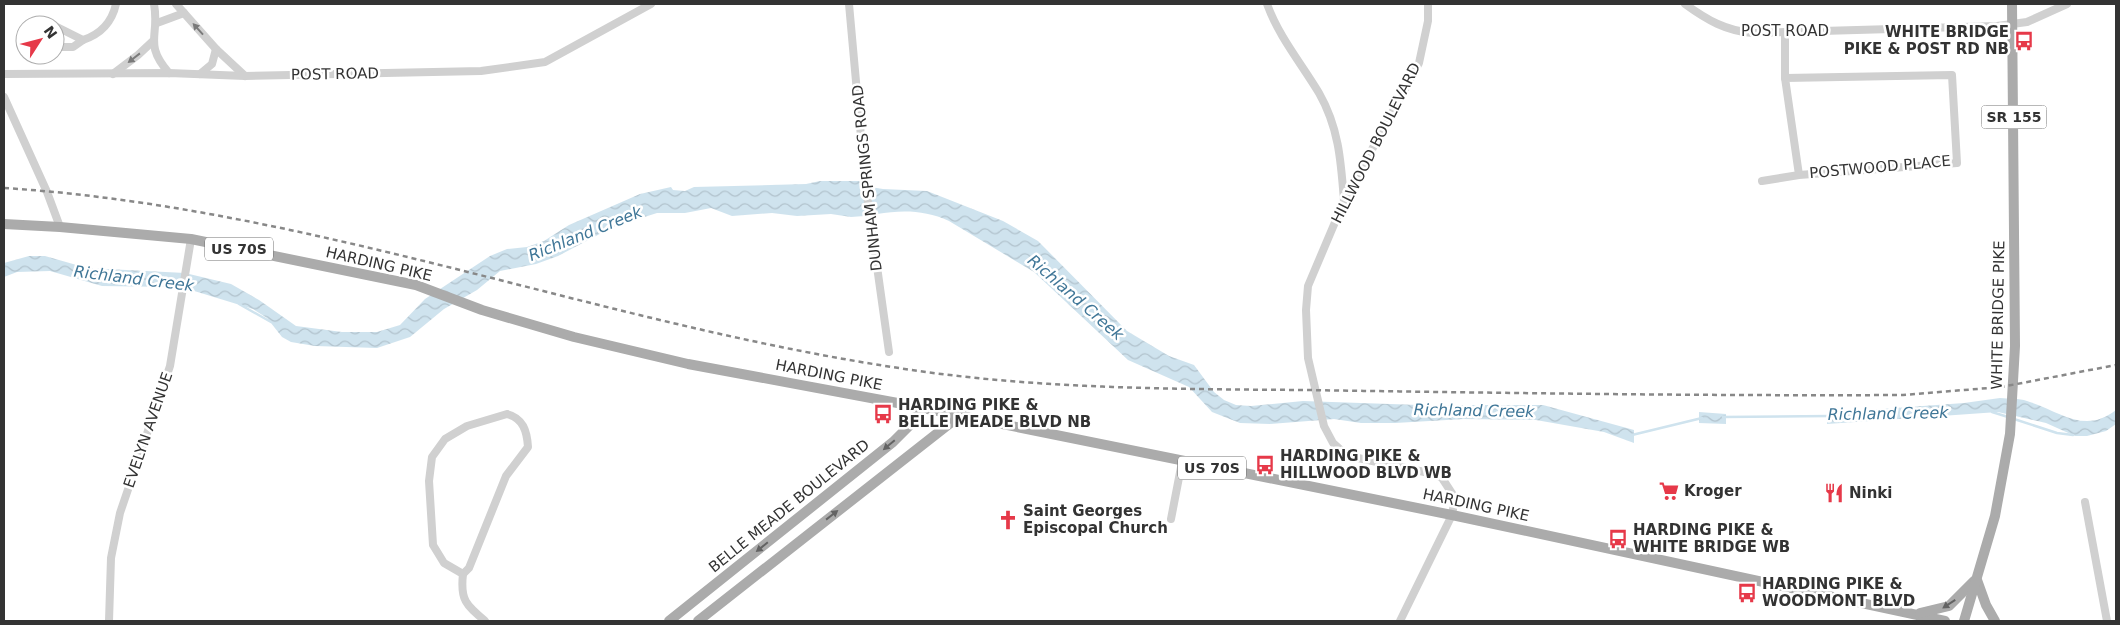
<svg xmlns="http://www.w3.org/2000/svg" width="2120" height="625" viewBox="0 0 2120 625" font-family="'DejaVu Sans',sans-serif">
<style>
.water{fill:url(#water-waves)}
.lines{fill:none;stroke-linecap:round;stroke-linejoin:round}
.stream{stroke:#cfe3ee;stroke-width:2.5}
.minor{stroke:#d0d0d0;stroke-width:8}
.major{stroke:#ababab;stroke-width:10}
.rail{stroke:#888;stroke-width:2.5;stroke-dasharray:5 4;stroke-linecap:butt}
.oneway{fill:#7a7a7a}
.oneway2{fill:#636363}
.labels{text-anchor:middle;stroke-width:5;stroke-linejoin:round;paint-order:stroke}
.shield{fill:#fff;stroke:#707070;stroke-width:1}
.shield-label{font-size:14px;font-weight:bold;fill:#333}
.street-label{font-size:15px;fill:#333;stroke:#fff}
.poi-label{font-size:15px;font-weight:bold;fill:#333;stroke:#fff;text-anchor:start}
.water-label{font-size:16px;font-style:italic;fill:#3f7697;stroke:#fff}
</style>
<defs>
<pattern id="water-waves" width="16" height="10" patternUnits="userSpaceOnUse" patternTransform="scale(1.25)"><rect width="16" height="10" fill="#cfe3ee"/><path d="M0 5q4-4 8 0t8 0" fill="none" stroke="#b2c3cd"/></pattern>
</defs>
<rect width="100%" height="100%" fill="#fff"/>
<g class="water">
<path d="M820 181H859L864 186 883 189 927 191 1003 221 1038 241 1127 331 1169 356 1194 365 1214 392 1224 400 1236 405 1251 406 1303 401 1419 405H1543L1634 430V443L1604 432 1536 420 1464 419 1395 423H1361L1334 419 1270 424 1240 423 1212 412 1189 387 1128 360 1034 272 949 221C925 210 902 210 877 214L873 211H867L864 216 851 217 831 214 797 216 772 213 732 216 711 208 685 213H657L613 227 558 256 536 264 500 271 477 290 444 309 410 337 377 348 315 346 291 342 282 337 267 318 253 309 191 290 170 287 102 286 50 271 17 272 4 277V263L29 256H45L87 268 185 273 231 284 259 300 296 326 342 332H377L400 325 425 299 490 256 507 249 527 247 544 241 569 225 640 194 671 187 673 190 685 191 694 187 806 184Z"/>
<path d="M2000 398C2009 399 2019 398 2027 401 2060 411 2084 435 2116 410V424L2106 431 2087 436H2075L2046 423 1998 412 1827 424V413L1964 403Z"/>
<polygon points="1699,412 1726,414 1726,424 1699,423"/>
</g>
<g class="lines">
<g class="stream">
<polyline points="239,304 271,322"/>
<polyline points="1992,412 2008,417"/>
<polyline points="1723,417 1830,416"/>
<polyline points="2014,419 2057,433 2073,435"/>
<polyline points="1632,435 1702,418"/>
</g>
<g class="minor">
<path d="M154 4C160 36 143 43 169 73"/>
<polyline points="176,4 216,49 245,76"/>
<polyline points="849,4 865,181 889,352"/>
<path d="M1267 4C1279 37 1301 63 1319 93 1339 128 1341 162 1344 201"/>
<path d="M1685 4C1707 20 1726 31 1753 33L1997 26 2027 22 2067 4"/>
<polyline points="157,23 184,13"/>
<polyline points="46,25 52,25"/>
<polyline points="55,26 83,40 73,47 55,47"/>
<polyline points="1785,32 1785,78"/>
<path d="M83 40C101 34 112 22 116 4"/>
<polyline points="4,74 169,73 245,76 481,71 545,62 651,4"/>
<polyline points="113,74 138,55 153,41"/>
<polyline points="200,74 212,64 216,49"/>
<polyline points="4,97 47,192 60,227"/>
<polyline points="1762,181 1799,175 1957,163 1952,75 1785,78 1799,175"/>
<path d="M507 414C523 418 527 431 528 447L506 476 469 568 463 574 444 563 433 545 429 481 432 457 445 439 467 426Z"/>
<polyline points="2085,502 2107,621"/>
<polyline points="1171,519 1182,462"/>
<path d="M463 574C460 600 466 605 485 621"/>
<polyline points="109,621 111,558 120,513 170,366 191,239"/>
<polyline points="1400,621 1452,515 1455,498 1442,478 1434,474 1358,458 1343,452 1333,443 1324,426 1308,358 1306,310 1308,286 1344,201 1419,63 1428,21 1428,4"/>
</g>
<g class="major">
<polyline points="4,224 60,227 191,239 416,285 482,310 574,337 688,364 903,404 1452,515 1945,621"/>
<polyline points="1977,580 1986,605 1995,621"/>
<polyline points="1920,613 1949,606 1974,581"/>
<polyline points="669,621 893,442 911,424 921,409"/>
<polyline points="698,621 958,417"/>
<polyline points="1964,621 1995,516 2010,434 2015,346 2012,4"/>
</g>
<path class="rail" d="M4 188C307 207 593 321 892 367 1029 389 1167 389 1305 390 1505 393 1704 396 1903 395L2001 387 2116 365"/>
</g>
<defs><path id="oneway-solid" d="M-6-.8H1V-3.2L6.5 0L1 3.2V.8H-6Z" transform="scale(1.25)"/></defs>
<g class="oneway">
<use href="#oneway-solid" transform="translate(198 29) rotate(-132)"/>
<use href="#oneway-solid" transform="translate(134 58) rotate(142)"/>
</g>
<g class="oneway2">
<use href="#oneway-solid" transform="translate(889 445) rotate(140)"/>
<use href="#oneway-solid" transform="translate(832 515) rotate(-38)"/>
<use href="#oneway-solid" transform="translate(762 547) rotate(141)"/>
<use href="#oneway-solid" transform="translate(1949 604) rotate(147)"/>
</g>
<defs>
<symbol id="bus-bare" viewBox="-9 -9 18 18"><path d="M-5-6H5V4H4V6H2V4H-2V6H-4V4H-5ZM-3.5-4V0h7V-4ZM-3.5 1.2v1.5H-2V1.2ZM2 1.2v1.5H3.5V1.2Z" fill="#e63949" stroke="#fff" stroke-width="2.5" paint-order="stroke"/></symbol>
<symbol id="supermarket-bare" viewBox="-9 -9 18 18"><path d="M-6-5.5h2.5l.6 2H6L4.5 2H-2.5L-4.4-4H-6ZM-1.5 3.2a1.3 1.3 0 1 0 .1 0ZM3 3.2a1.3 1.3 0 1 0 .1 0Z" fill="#e63949" stroke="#fff" stroke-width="2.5" paint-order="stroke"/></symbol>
<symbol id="restaurant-bare" viewBox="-9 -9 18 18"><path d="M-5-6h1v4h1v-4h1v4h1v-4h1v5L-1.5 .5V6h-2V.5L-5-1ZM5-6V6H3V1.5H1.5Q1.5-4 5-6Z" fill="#e63949" stroke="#fff" stroke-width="2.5" paint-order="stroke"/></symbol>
<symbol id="church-bare" viewBox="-9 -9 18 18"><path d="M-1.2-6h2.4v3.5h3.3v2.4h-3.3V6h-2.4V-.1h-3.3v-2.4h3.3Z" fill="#e63949" stroke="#fff" stroke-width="2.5" paint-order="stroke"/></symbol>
</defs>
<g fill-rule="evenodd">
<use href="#bus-bare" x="2010" y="27" width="28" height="28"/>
<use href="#bus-bare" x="869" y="400" width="28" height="28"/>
<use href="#bus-bare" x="1251" y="451" width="28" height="28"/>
<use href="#supermarket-bare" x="1655" y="477" width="28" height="28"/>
<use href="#restaurant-bare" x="1820" y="479" width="28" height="28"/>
<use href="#church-bare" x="994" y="506" width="28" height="28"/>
<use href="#bus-bare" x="1604" y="525" width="28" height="28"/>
<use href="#bus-bare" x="1733" y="579" width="28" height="28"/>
</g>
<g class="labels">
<g class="shield">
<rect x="1981.5" y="105.5" width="65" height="23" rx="4"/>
<rect x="205" y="237.5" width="68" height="23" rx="4"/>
<rect x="1178" y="456.5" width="68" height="23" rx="4"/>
</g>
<g class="shield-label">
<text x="2014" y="122">SR 155</text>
<text x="239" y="254">US 70S</text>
<text x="1212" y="473">US 70S</text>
</g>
<g class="street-label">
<text x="1785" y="36">POST ROAD</text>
<text transform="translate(335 74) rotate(-1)" y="5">POST ROAD</text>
<text transform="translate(1376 143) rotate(-63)" y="5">HILLWOOD BOULEVARD</text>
<text transform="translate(1880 167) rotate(-5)" y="5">POSTWOOD PLACE</text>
<text transform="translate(867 178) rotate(-96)" y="5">DUNHAM SPRINGS ROAD</text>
<text transform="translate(379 264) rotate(13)" y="5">HARDING PIKE</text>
<text transform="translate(1998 315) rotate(-89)" y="5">WHITE BRIDGE PIKE</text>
<text transform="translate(829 375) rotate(11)" y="5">HARDING PIKE</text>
<text transform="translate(148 430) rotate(-71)" y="5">EVELYN AVENUE</text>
<text transform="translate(1476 505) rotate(12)" y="5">HARDING PIKE</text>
<text transform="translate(789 506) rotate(-39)" y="5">BELLE MEADE BOULEVARD</text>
</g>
<g class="poi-label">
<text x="2009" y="37" text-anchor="end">WHITE BRIDGE<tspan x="2009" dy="17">PIKE &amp; POST RD NB</tspan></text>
<text x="898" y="410">HARDING PIKE &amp;<tspan x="898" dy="17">BELLE MEADE BLVD NB</tspan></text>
<text x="1280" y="461">HARDING PIKE &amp;<tspan x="1280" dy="17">HILLWOOD BLVD WB</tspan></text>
<text x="1684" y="496">Kroger</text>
<text x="1849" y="498">Ninki</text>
<text x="1023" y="516">Saint Georges<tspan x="1023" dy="17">Episcopal Church</tspan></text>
<text x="1633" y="535">HARDING PIKE &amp;<tspan x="1633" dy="17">WHITE BRIDGE WB</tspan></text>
<text x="1762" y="589">HARDING PIKE &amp;<tspan x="1762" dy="17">WOODMONT BLVD</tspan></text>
</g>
<g class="water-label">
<text transform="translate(585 233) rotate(-22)" y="6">Richland Creek</text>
<text transform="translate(134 278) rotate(7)" y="6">Richland Creek</text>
<text transform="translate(1076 297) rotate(41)" y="6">Richland Creek</text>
<text transform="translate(1474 410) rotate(1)" y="6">Richland Creek</text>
<text transform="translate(1888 413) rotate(-1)" y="6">Richland Creek</text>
</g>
</g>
<rect width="2120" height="625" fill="none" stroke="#333333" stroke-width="10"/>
<g transform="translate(40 40) rotate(54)"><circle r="24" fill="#ffffff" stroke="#adadad"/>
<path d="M0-4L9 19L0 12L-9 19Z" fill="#e63949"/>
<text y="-8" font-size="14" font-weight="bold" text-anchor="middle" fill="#333333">N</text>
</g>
</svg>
